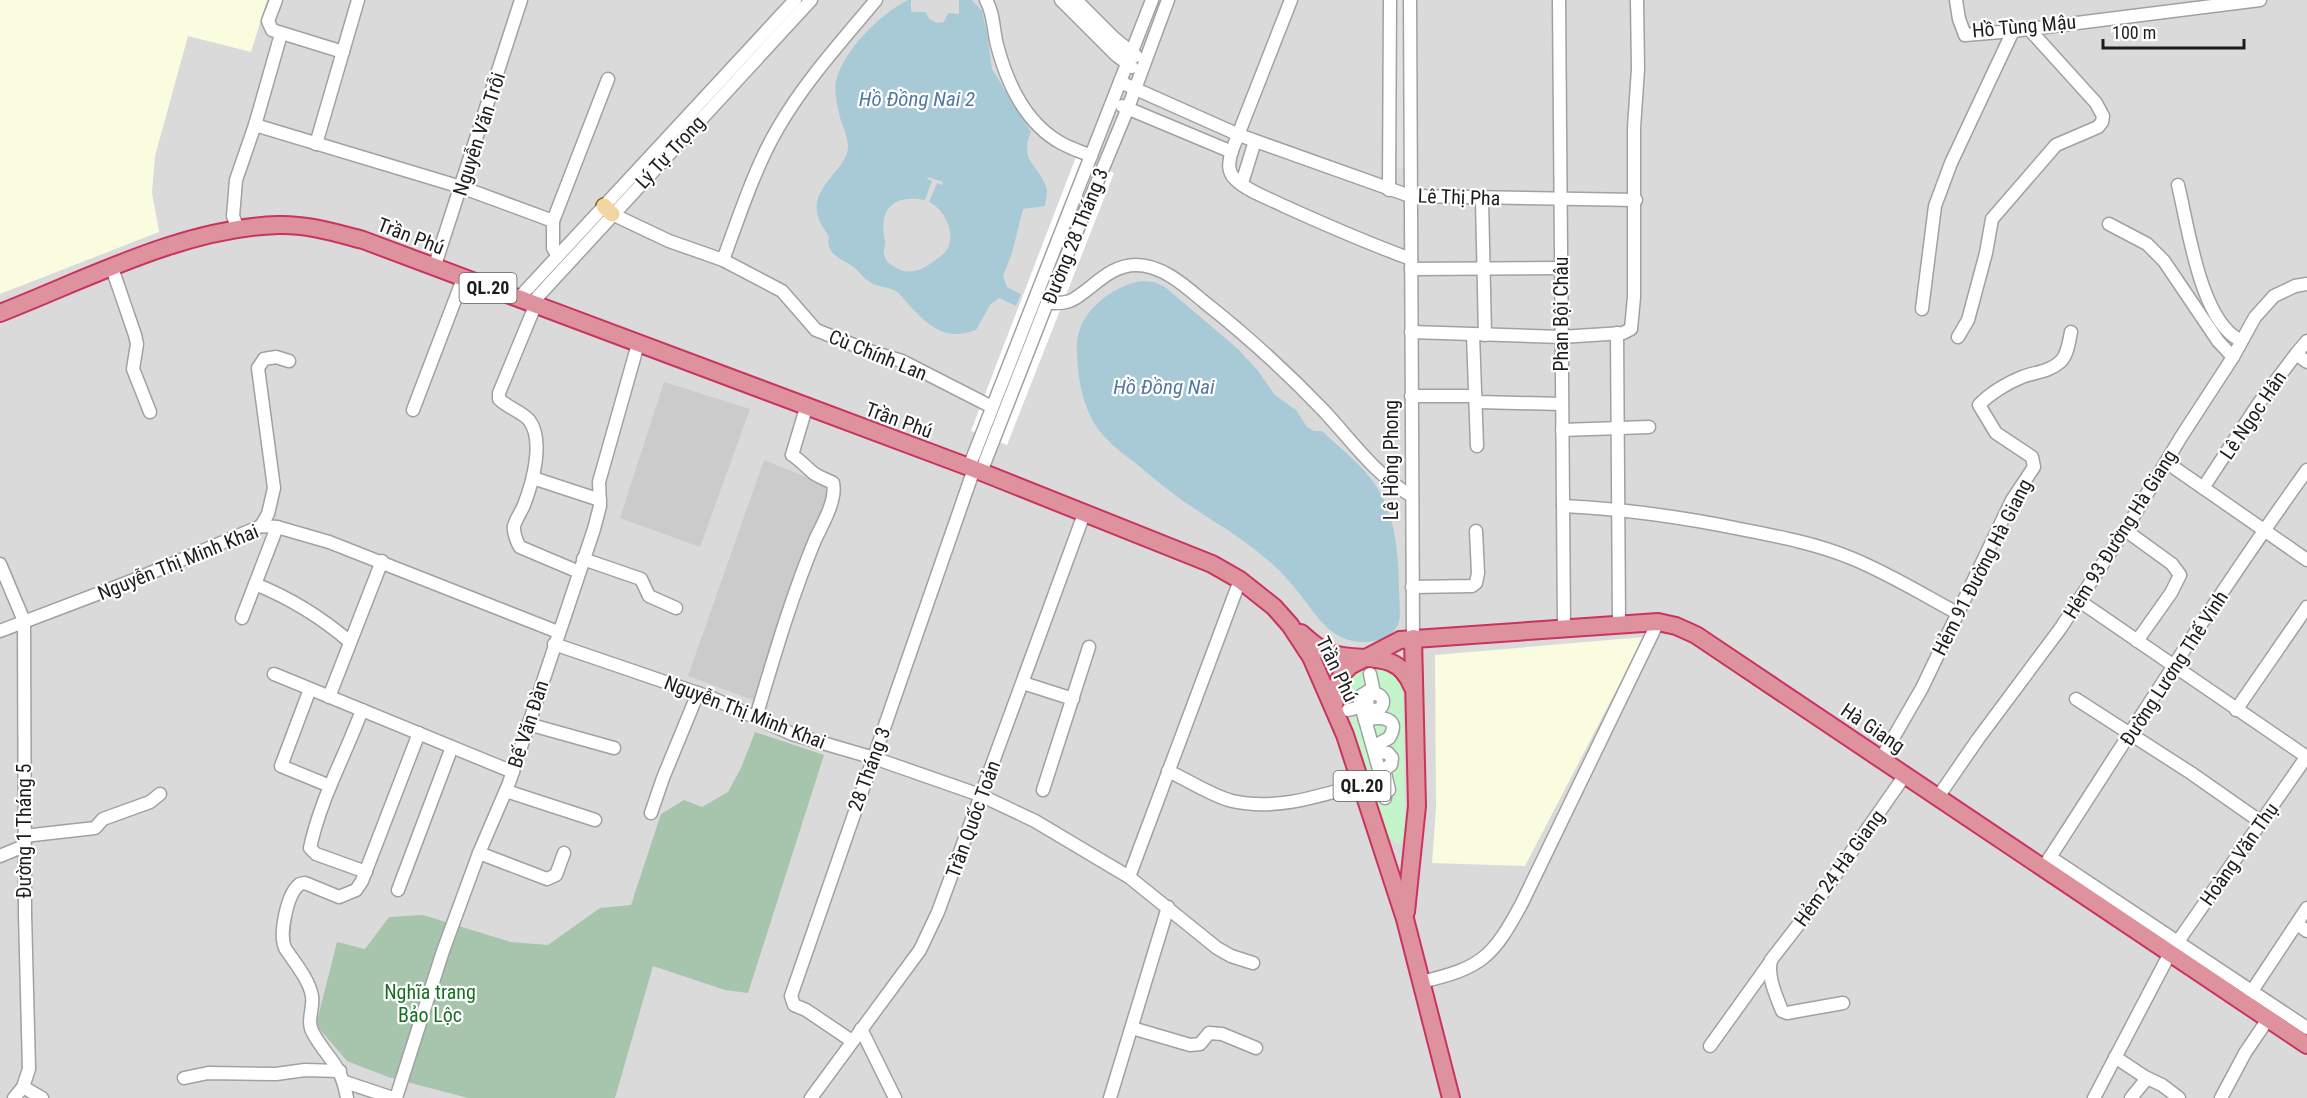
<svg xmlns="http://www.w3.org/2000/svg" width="2307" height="1098" viewBox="0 0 2307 1098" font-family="'Roboto Condensed',sans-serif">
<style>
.residential{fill:#dbdada}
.education{fill:#fafcdf}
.religious{fill:#cbcbcb}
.cemetery{fill:#a7c4ad}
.park{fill:#c4f4ca}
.parking{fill:#e1e1e1}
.water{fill:#a8cad7;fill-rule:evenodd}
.pier{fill:#fff}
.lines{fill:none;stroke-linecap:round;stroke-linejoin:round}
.minor-casing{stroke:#a1a1a1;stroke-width:15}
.major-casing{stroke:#89660d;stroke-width:18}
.highway-casing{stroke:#c9345f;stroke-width:20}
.minor{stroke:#fff;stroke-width:12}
.major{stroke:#f3d5a3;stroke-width:15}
.highway{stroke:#de929d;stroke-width:16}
.labels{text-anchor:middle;stroke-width:4.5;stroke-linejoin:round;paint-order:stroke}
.shield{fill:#fff;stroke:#616161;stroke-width:1.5}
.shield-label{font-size:18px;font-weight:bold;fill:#1d1d1d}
.street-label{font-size:20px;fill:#1d1d1d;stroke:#fff}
.park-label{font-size:20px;fill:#157121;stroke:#fff}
.water-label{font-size:21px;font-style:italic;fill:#5277a4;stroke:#fff}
</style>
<rect width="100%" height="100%" fill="#edebe4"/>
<rect class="residential" x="0" y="0" width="2307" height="1098"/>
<g class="education">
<polygon points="0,0 267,0 251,52 188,36 155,156 152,193 159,232 0,294"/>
<polygon points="1644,637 1525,866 1432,863 1436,808 1435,655"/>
</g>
<g class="religious">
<polygon points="664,382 750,409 700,547 620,518"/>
<polygon points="764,460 838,490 756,701 688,676"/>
</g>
<polygon class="cemetery" points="755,732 824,755 748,993 725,990 653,966 615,1098 468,1098 388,1077 347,1061 316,1025 337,942 365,949 389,917 423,915 511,942 548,945 600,908 631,905 661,814 684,800 702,807 728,792 741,768"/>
<path class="park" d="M1378 667 1394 672 1403 685 1405 829V838L1398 844 1388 837 1348 710C1341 678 1348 673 1378 667Z"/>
<polygon class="parking" points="1395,0 1403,0 1405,169 1395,168"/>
<g class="water">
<path d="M908 0H911V12H926L929 19 937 23 944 22 948 13 959 14V0H972L982 11 987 33 992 69 1031 132C1019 161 1037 163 1046 186 1048 191 1046 200 1045 206L1023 209 1012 253 1003 276 1007 287 1021 294 1016 306 999 298 990 305 976 330C945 342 929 326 908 304 905 300 900 294 896 291 889 287 880 287 873 284 865 280 862 275 856 269 844 259 824 255 829 236 811 213 813 198 832 176 838 168 844 162 847 153 851 139 841 126 839 113 837 104 834 90 836 81 843 51 881 13 908 0ZM928 177 943 182 942 185 937 183 929 202C947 210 960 242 941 256 925 268 910 279 892 265 888 263 885 259 884 254 883 250 886 245 885 241 878 209 893 194 925 200L932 181 927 179Z"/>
<path d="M1142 281 1154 282 1165 287 1238 349 1258 371 1275 395 1296 410 1307 427 1314 431H1322C1339 447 1358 462 1372 480 1401 519 1398 569 1400 615 1399 642 1364 647 1343 638 1323 629 1312 609 1299 593 1289 580 1277 567 1264 557 1241 537 1214 522 1189 505 1171 493 1155 479 1139 466 1125 455 1109 444 1098 429 1086 412 1080 390 1078 369 1077 356 1075 342 1080 329 1088 305 1118 284 1142 281Z"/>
</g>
<polygon class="pier" points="1076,157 1114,173 1007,445 971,431"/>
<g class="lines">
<defs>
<g id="minor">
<polyline points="276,0 268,21 272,30 343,52"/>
<path d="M986 0C994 14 993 29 997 45 1007 83 1025 123 1061 143 1070 148 1082 152 1091 156"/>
<polyline points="1061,0 1116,55 1132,67"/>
<polyline points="1076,0 1114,38 1136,56"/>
<path d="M1291 0 1231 153C1229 163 1227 171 1235 179 1247 191 1268 198 1284 206 1326 225 1367 243 1411 259"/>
<polyline points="1410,0 1413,638"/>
<polyline points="1559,0 1564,627"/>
<polyline points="1956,0 1959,19 1965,35 2013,31 2260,0"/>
<polyline points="1120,82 1239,135 1410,196 1636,200"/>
<polyline points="1122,106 1232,152"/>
<polyline points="255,125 461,187 553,221"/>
<polyline points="316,144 358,0"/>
<polyline points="1242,183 1255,141"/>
<path d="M2178 185C2188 225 2200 321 2240 340"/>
<polyline points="1389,190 1390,0"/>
<polyline points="1482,199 1485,335"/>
<polyline points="612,214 669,241 723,260 782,291 816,330 869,351 902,361 992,407"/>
<polyline points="2109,224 2147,244 2164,261 2218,341 2233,357"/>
<polyline points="238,229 233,216 236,180 255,125 281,34"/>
<polyline points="558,256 553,248 553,221 608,79"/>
<path d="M723 260C739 217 755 167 778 128 805 81 842 41 876 0"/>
<polyline points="112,268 135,335 137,344 133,369 150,412"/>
<polyline points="434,268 521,0"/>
<polyline points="1411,269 1561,268"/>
<polyline points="518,299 795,0"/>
<path d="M1047 303C1056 303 1066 304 1074 299 1094 287 1110 265 1136 265 1162 265 1184 285 1203 301 1246 335 1286 371 1324 411 1352 441 1376 476 1412 496"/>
<polyline points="531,304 811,0"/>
<path d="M535 306 499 393V399C508 408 521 411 529 420 545 441 532 484 524 505 521 512 516 519 514 526 513 531 517 543 520 547L579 572"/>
<polyline points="1922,309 1935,206 1951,163 2013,31"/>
<polyline points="1411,332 1561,337 1623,333 1631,329 1634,297 1634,128 1638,69 1637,0"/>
<polyline points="1617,333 1619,624"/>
<polyline points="1473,335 1477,446"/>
<polyline points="1958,337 1968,320 1986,253 1992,219 2056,145 2098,127 2102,122 2103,116 2096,103 2029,29"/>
<polyline points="2296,354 2307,341"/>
<polyline points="1411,396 1474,396 1479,402 1562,404"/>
<polyline points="413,410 463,279"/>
<polyline points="1562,430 1649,427"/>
<polyline points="2166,462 2307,560"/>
<polyline points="969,467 1152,0"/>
<polyline points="981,472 1047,303 1128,108 1168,0"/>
<polyline points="533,478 600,500"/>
<polyline points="2203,488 2259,403 2296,354 2307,362"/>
<path d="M1563 506C1626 509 1683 517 1745 530 1781 537 1817 544 1851 558 1888 573 1922 594 1957 613"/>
<polyline points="261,526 268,514 274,488 258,368 264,359 276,357 289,361"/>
<polyline points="2125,530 2172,564 2180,575 2171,593 2137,641"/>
<polyline points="583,559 641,579 649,596 676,608"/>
<polyline points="0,564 24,621 25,914 29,1069 23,1087 14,1098"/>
<path d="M255 584C290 598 321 617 350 642"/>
<polyline points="1412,587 1472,586 1476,583 1478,573 1476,531"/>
<polyline points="2078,600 2307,757"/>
<polyline points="242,618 277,527"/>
<polyline points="0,631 134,580 261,526 277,527 329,542 558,632"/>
<polyline points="554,644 712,698 792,734 874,758 980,795 1035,821 1129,877 1217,948 1231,956 1253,963"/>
<polyline points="274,674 513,772"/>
<polyline points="1370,674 1373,688 1362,695 1360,702 1382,780"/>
<polyline points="1023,683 1073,699"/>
<polyline points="310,689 281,766 330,786"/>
<circle cx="1375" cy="702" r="8"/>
<polyline points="329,697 382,561"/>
<polyline points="2076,699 2191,773 2261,822"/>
<path d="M362 710C345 756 320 800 310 848L316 854 366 872"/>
<polyline points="1348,710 1361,707"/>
<polyline points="2236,710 2307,607"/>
<path d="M756 717C774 657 791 598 815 540 822 525 837 500 833 483 826 479 817 477 811 471 804 465 800 460 792 455L806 408"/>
<path d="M1365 720C1380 716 1402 717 1389 738L1378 744 1375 749 1379 752 1388 753 1392 758 1391 765 1384 769 1389 790 1385 793V798"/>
<polyline points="528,724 614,748"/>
<path d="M1881 759 1922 688 2012 500 2034 467 2032 457 1996 433 1979 405C1989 394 2007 383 2022 377 2035 372 2049 372 2060 362 2068 355 2069 341 2071 332"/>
<path d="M1168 771C1188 780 1212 796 1232 801 1276 811 1320 796 1361 784"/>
<polyline points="1043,790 1089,647"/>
<polyline points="506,791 595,820"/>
<polyline points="1938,797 1978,739 2060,629 2132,519 2181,437 2233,357 2255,317 2274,296 2295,286 2307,284"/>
<polyline points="651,813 663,778 698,693"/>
<polyline points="24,836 95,828 103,819 150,802 160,794"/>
<polyline points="479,853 547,879 556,875 564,853"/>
<polyline points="0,856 24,846"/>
<polyline points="2050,857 2307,1028"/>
<path d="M2043 868C2130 734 2214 599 2307 470"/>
<polyline points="1129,877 1240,580"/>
<polyline points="398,890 452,747"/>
<polyline points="2297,924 2307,931"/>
<path d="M1421 982C1482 968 1493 957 1522 903L1658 622"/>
<polyline points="2248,997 2307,908"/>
<path d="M1843 1003 1787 1013 1782 1011C1776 995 1767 977 1771 960L1820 897 1905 775"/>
<polyline points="1132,1028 1190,1045 1200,1044 1209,1033 1222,1034 1256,1048"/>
<polyline points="861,1029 895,1098"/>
<polyline points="852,1041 806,1010 794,1005 791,996 974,469"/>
<polyline points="1710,1046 1771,961"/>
<polyline points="2115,1057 2145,1077 2144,1082 2131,1098"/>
<polyline points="2145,1077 2162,1085 2179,1098"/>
<polyline points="184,1078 208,1073 276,1074 305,1070 340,1071"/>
<polyline points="345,1082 393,1098"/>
<polyline points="23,1087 42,1098"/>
<path d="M347 1098C341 1063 328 1060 313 1033 306 1021 314 1009 312 996 309 979 294 962 285 948 279 934 287 893 300 884L305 883 339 897 356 890 362 881 419 733"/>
<polyline points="396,1098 443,951 479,853 509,783 594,529 600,506 599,482 638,344"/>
<polyline points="811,1098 920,950 938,912 1084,514"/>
<polyline points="1110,1098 1168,907"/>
<polyline points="2094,1098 2170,953 2307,756"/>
<polyline points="2221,1098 2245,1053 2268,1019"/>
</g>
<polyline id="major" points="604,206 612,214"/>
<g id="highway">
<path d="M0 313C87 279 183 228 278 225 307 224 336 233 363 240L969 467 1212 564 1240 580 1274 607 1290 625 1311 657 1345 735 1405 919 1451 1098"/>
<path d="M1301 633C1311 642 1320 650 1333 654 1363 663 1397 648 1412 686"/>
<polyline points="1334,706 1337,685 1342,674 1350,666 1400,640 1658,622 1676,626 1696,635 2307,1045"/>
<polyline points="1406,912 1417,806 1413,638"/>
</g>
</defs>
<use href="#minor" class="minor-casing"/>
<use href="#major" class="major-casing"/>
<use href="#highway" class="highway-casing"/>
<use href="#minor" class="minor"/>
<use href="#major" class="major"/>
<use href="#highway" class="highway"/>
</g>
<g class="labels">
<g class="shield">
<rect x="459.5" y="273" width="57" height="30" rx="4.5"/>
<rect x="1333.5" y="771" width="57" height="30" rx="4.5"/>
</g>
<g class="shield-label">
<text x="488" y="294">QL.20</text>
<text x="1362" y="792">QL.20</text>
</g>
<g class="street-label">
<text transform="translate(2024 26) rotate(-5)" y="7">Hồ Tùng Mậu</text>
<text transform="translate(479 134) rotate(-72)" y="7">Nguyễn Văn Trỗi</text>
<text transform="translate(670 152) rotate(-47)" y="7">Lý Tự Trọng</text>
<text transform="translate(1459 197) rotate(2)" y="7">Lê Thị Pha</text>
<text transform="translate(411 236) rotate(21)" y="7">Trần Phú</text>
<text transform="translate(1075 236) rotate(-68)" y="7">Đường 28 Tháng 3</text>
<text transform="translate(1561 314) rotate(-90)" y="7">Phan Bội Châu</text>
<text transform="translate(878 355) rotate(22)" y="7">Cù Chính Lan</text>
<text transform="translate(2253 415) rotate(-56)" y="7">Lê Ngọc Hân</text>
<text transform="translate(899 420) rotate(20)" y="7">Trần Phú</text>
<text transform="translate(1391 460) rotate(-90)" y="7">Lê Hồng Phong</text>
<text transform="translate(2120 534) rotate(-58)" y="7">Hẻm 93 Đường Hà Giang</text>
<text transform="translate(178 562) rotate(-22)" y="7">Nguyễn Thị Minh Khai</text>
<text transform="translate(1982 567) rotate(-63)" y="7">Hẻm 91 Đường Hà Giang</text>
<text transform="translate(2174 668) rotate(-57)" y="7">Đường Lương Thế Vinh</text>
<text transform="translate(1337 669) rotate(64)" y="7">Trần Phú</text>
<text transform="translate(745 712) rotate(21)" y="7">Nguyễn Thị Minh Khai</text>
<text transform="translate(528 724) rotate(-72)" y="7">Bế Văn Đàn</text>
<text transform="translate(1873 728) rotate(34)" y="7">Hà Giang</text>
<text transform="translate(869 769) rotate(-70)" y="7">28 Tháng 3</text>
<text transform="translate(973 819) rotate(-70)" y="7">Trần Quốc Toản</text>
<text transform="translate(24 831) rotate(-90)" y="7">Đường 1 Tháng 5</text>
<text transform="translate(2239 854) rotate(-55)" y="7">Hoàng Văn Thụ</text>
<text transform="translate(1839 868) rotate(-54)" y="7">Hẻm 24 Hà Giang</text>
</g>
<g class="park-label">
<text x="430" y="999">Nghĩa trang<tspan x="430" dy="23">Bảo Lộc</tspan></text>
</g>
<g class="water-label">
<text x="917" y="106">Hồ Đồng Nai 2</text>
<text x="1164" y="394">Hồ Đồng Nai</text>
</g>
</g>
<path d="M2103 39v9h141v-9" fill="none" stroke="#1d1d1d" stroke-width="3"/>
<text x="2112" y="39" font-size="18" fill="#1d1d1d" stroke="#ffffff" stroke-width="4.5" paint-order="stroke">100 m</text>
</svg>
